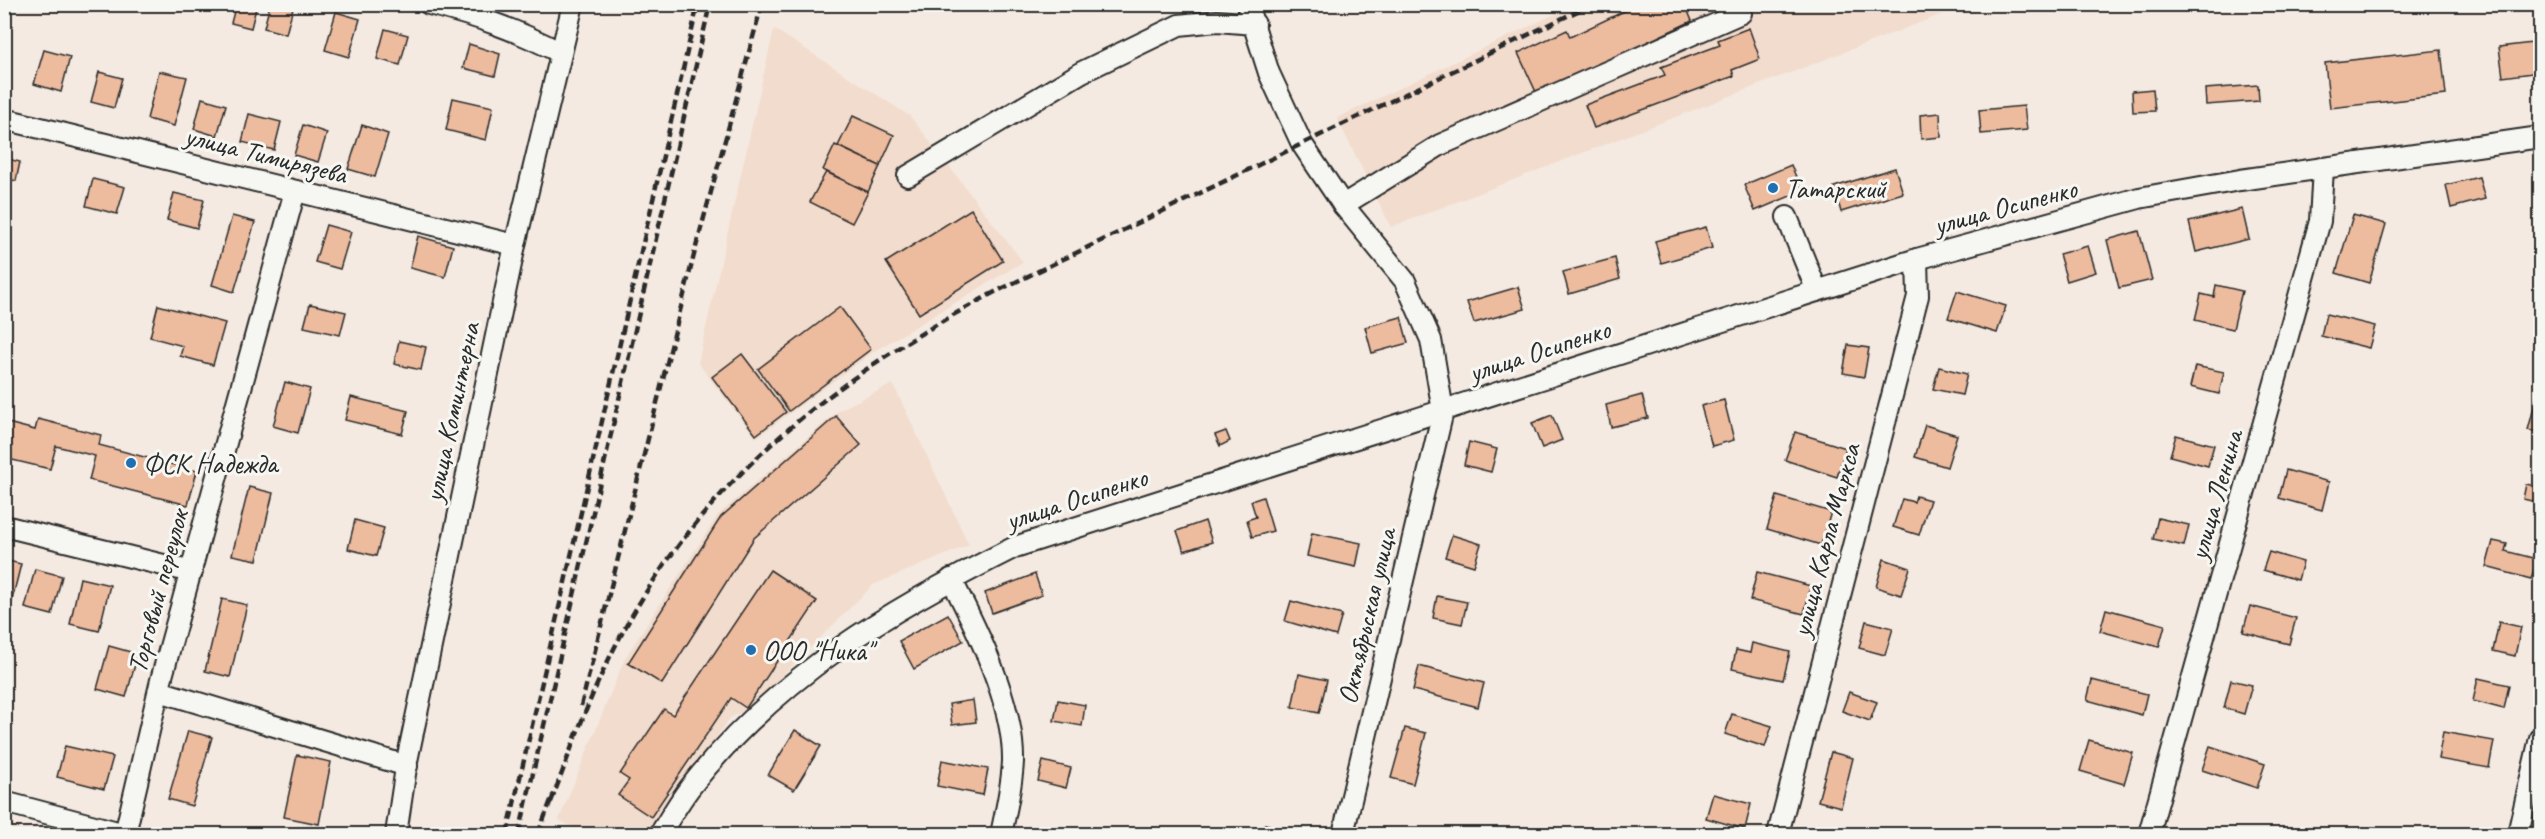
<svg xmlns="http://www.w3.org/2000/svg" width="2545" height="839" viewBox="0 0 2545 839" font-family="Caveat,sans-serif">
<style>
.built{fill:#f2dccd}
.building{fill:#edbb9e;stroke:#2b2b2b;stroke-width:1.5}
.lines{fill:none;stroke-linecap:round;stroke-linejoin:round}
.minor-casing{stroke:#2b2b2b;stroke-width:24}
.minor{stroke:#f6f6f2;stroke-width:20}
.rail{stroke:#2b2b2b;stroke-width:4.5;stroke-dasharray:9 4.5;stroke-linecap:butt}
.poi-dot{fill:#1f6fb2;stroke:#f6f6f2;stroke-width:2}
.labels{text-anchor:middle;stroke-width:6;stroke-linejoin:round;paint-order:stroke}
.street-label{font-size:28px;fill:#2b2b2b;stroke:#f6f6f2}
.poi-label{font-size:28px;fill:#2b2b2b;stroke:#f6f6f2;text-anchor:start}
</style>
<rect width="100%" height="100%" fill="#f4eae1"/>
<filter id="ink" filterUnits="userSpaceOnUse"><feTurbulence type="fractalNoise" baseFrequency=".0167" numOctaves="2"/><feDisplacementMap in="SourceGraphic" scale="12" xChannelSelector="R" yChannelSelector="G"/><feConvolveMatrix kernelMatrix="1 2 1 2 8 2 1 2 1" color-interpolation-filters="sRGB"/></filter>
<g filter="url(#ink)">
<g class="built">
<polygon points="1957,4 1958,8 1391,227 1337,118 1574,5"/>
<polygon points="774,29 910,116 1023,262 873,352 756,438 698,363"/>
<polygon points="893,384 969,545 873,585 748,710 731,717 647,834 584,834 559,820 625,658 718,515 839,410"/>
</g>
<g class="building">
<polygon points="236,4 257,4 251,28 231,23"/>
<polygon points="270,4 294,4 286,34 264,28"/>
<polygon points="1639,4 1685,4 1692,21 1537,94 1518,53 1567,30 1570,37"/>
<polygon points="336,12 360,19 349,57 325,50"/>
<polygon points="1749,28 1760,59 1732,70 1734,76 1594,128 1585,105 1665,75 1661,67 1720,45 1718,40"/>
<polygon points="385,29 408,35 400,65 377,59"/>
<polygon points="2540,42 2540,72 2503,77 2499,47"/>
<polygon points="469,44 500,54 495,76 463,68"/>
<polygon points="44,50 70,57 61,92 34,84"/>
<polygon points="2441,50 2446,95 2330,108 2325,63"/>
<polygon points="159,71 187,77 174,126 147,119"/>
<polygon points="99,72 122,78 114,108 91,102"/>
<polygon points="2258,85 2259,101 2206,105 2205,89"/>
<polygon points="2153,89 2155,111 2133,112 2132,91"/>
<polygon points="202,98 226,105 217,136 194,129"/>
<polygon points="453,98 493,107 486,140 446,130"/>
<polygon points="2024,106 2027,130 1981,134 1979,110"/>
<polygon points="1940,113 1941,137 1921,139 1920,115"/>
<polygon points="249,114 281,122 274,150 242,142"/>
<polygon points="853,116 894,135 880,166 838,146"/>
<polygon points="303,125 327,133 318,162 294,155"/>
<polygon points="362,125 388,134 375,177 348,169"/>
<polygon points="835,145 880,166 868,192 823,170"/>
<polygon points="4,158 20,162 16,181 4,178"/>
<polygon points="1791,165 1802,191 1755,211 1744,185"/>
<polygon points="1895,168 1903,193 1841,212 1834,187"/>
<polygon points="826,172 868,192 852,223 810,202"/>
<polygon points="2479,177 2485,199 2451,208 2446,185"/>
<polygon points="93,179 125,187 117,214 86,206"/>
<polygon points="174,193 204,200 197,228 167,220"/>
<polygon points="971,209 1003,261 919,314 886,262"/>
<polygon points="2242,209 2249,239 2196,252 2189,222"/>
<polygon points="2353,215 2386,224 2369,283 2336,273"/>
<polygon points="232,216 255,222 234,292 212,285"/>
<polygon points="326,225 351,232 340,269 315,262"/>
<polygon points="1706,227 1712,248 1661,263 1655,241"/>
<polygon points="2139,231 2152,280 2119,288 2107,240"/>
<polygon points="418,236 453,246 445,277 410,268"/>
<polygon points="2088,246 2096,272 2067,281 2059,254"/>
<polygon points="1615,258 1620,279 1569,294 1563,272"/>
<polygon points="2216,285 2242,291 2233,329 2195,320 2201,294 2214,297"/>
<polygon points="1518,287 1525,309 1474,323 1467,302"/>
<polygon points="1957,291 2006,306 1997,333 1948,318"/>
<polygon points="310,304 346,312 340,335 304,327"/>
<polygon points="158,305 225,323 213,365 180,356 183,346 150,337"/>
<polygon points="840,307 871,349 789,411 758,369"/>
<polygon points="2326,314 2375,326 2369,348 2321,336"/>
<polygon points="1401,317 1408,343 1372,353 1365,327"/>
<polygon points="399,341 426,347 421,370 394,364"/>
<polygon points="1848,345 1869,348 1864,377 1843,373"/>
<polygon points="742,354 786,412 756,435 712,377"/>
<polygon points="2195,366 2224,372 2219,394 2190,387"/>
<polygon points="1939,367 1967,374 1962,395 1933,389"/>
<polygon points="285,382 310,389 298,433 273,426"/>
<polygon points="2540,385 2540,433 2528,430"/>
<polygon points="1642,395 1648,418 1611,427 1606,405"/>
<polygon points="351,397 408,411 402,434 345,420"/>
<polygon points="1724,400 1734,440 1712,446 1701,406"/>
<polygon points="1552,415 1562,440 1542,448 1532,423"/>
<polygon points="836,416 861,445 754,538 662,684 628,663 721,517"/>
<polygon points="38,419 101,435 99,445 197,471 188,505 89,480 95,456 56,446 50,469 4,458 4,422 35,430"/>
<polygon points="1925,425 1957,435 1947,467 1915,457"/>
<polygon points="1226,431 1230,441 1220,446 1215,435"/>
<polygon points="1795,432 1846,448 1837,477 1785,460"/>
<polygon points="2176,435 2214,445 2208,466 2170,456"/>
<polygon points="1469,442 1497,449 1491,472 1464,465"/>
<polygon points="2286,470 2329,482 2322,510 2279,498"/>
<polygon points="2526,484 2540,487 2540,503 2523,499"/>
<polygon points="249,487 273,493 257,560 232,555"/>
<polygon points="1777,496 1831,512 1821,545 1767,529"/>
<polygon points="1916,496 1930,500 1919,535 1893,527 1902,499 1914,502"/>
<polygon points="1263,497 1273,531 1252,537 1247,520 1256,517 1251,501"/>
<polygon points="2158,518 2189,525 2184,546 2153,539"/>
<polygon points="355,520 384,528 376,556 348,549"/>
<polygon points="1205,521 1212,542 1184,551 1177,531"/>
<polygon points="1312,533 1361,543 1356,567 1307,556"/>
<polygon points="1452,535 1481,544 1474,566 1445,557"/>
<polygon points="2493,541 2507,544 2505,551 2537,559 2531,579 2486,567"/>
<polygon points="2269,552 2303,562 2298,580 2263,570"/>
<polygon points="1884,559 1910,568 1901,595 1876,587"/>
<polygon points="4,560 21,564 9,612 4,611"/>
<polygon points="35,569 62,576 52,615 25,608"/>
<polygon points="770,570 817,601 746,708 731,698 651,817 618,795 629,780 620,774 664,709 673,715"/>
<polygon points="1757,572 1811,586 1804,614 1750,600"/>
<polygon points="1035,574 1042,595 992,613 985,593"/>
<polygon points="80,578 110,585 99,631 70,624"/>
<polygon points="1437,596 1467,602 1462,624 1433,618"/>
<polygon points="222,599 247,605 230,677 205,671"/>
<polygon points="1291,601 1342,615 1336,636 1285,621"/>
<polygon points="2250,606 2296,618 2289,644 2243,632"/>
<polygon points="2106,609 2165,625 2159,647 2100,631"/>
<polygon points="948,614 963,641 914,669 899,641"/>
<polygon points="1866,621 1893,628 1885,655 1859,648"/>
<polygon points="2499,622 2521,627 2515,656 2493,651"/>
<polygon points="1752,643 1790,652 1783,680 1732,669 1736,650 1750,653"/>
<polygon points="109,646 138,654 126,697 97,689"/>
<polygon points="1419,666 1484,683 1478,707 1413,690"/>
<polygon points="1299,674 1327,680 1319,713 1292,707"/>
<polygon points="2478,678 2509,685 2504,709 2473,701"/>
<polygon points="2092,680 2147,694 2142,715 2087,700"/>
<polygon points="2231,680 2252,685 2244,714 2224,708"/>
<polygon points="1849,692 1877,702 1870,721 1842,711"/>
<polygon points="973,700 976,722 952,725 949,704"/>
<polygon points="1058,700 1085,705 1082,726 1054,721"/>
<polygon points="1732,714 1772,726 1765,747 1725,734"/>
<polygon points="1405,728 1426,733 1413,784 1391,778"/>
<polygon points="795,730 821,746 794,790 768,775"/>
<polygon points="188,731 212,737 192,806 168,799"/>
<polygon points="2443,732 2494,741 2489,768 2438,759"/>
<polygon points="2089,740 2133,753 2124,784 2080,771"/>
<polygon points="65,746 113,757 104,789 57,777"/>
<polygon points="2210,746 2265,764 2257,788 2202,770"/>
<polygon points="1831,752 1853,758 1841,807 1818,801"/>
<polygon points="297,755 331,762 319,824 284,817"/>
<polygon points="942,760 988,769 983,795 937,786"/>
<polygon points="1043,761 1071,768 1066,788 1038,781"/>
<polygon points="1713,794 1751,804 1745,829 1706,818"/>
<polygon points="1265,824 1292,832 1291,834 1262,834"/>
</g>
<g class="lines">
<defs>
<g id="minor">
<path d="M429 4C479 17 515 29 561 53"/>
<polyline points="1247,4 1269,73 1302,144 1343,205 1405,281 1431,340 1443,411 1343,834"/>
<polyline points="4,119 515,245"/>
<polyline points="908,176 1082,72 1179,25 1217,21 1255,24"/>
<polyline points="1343,205 1440,145 1741,13"/>
<polyline points="1787,217 1817,291"/>
<polyline points="4,526 192,572"/>
<path d="M951 579C977 629 1014 704 1013 761 1012 786 1006 811 1001 834"/>
<polyline points="159,691 407,766"/>
<polyline points="4,802 125,834"/>
<polyline points="125,834 161,680 295,191"/>
<polyline points="396,834 407,761 515,245 573,4"/>
<path d="M660 834C670 818 680 800 692 785 779 675 891 609 1015 547L1917 259 2139 198 2240 180 2540 137"/>
<polyline points="1778,834 1918,296 1917,259"/>
<polyline points="2149,834 2320,221 2323,168"/>
<polyline points="2518,834 2540,738"/>
</g>
</defs>
<use href="#minor" class="minor-casing"/>
<use href="#minor" class="minor"/>
<g class="rail">
<polyline points="581,706 696,247 762,4"/>
<path d="M551 802C569 755 585 708 607 663 689 491 830 379 995 292L1592 4"/>
<polyline points="507,834 698,4"/>
<polyline points="519,834 710,4"/>
<polyline points="538,834 553,795"/>
</g>
</g>
</g>
<g class="poi-dot">
<circle cx="1773" cy="188" r="6"/>
<circle cx="131" cy="463" r="6"/>
<circle cx="751" cy="650" r="6"/>
</g>
<g class="labels">
<g class="street-label">
<text transform="translate(266 154) rotate(14)" y="10">улица Тимирязева</text>
<text transform="translate(2005 206) rotate(-15)" y="10">улица Осипенко</text>
<text transform="translate(1539 350) rotate(-18)" y="10">улица Осипенко</text>
<text transform="translate(451 412) rotate(-78)" y="10">улица Коминтерна</text>
<text transform="translate(2215 495) rotate(-74)" y="10">улица Ленина</text>
<text transform="translate(1076 498) rotate(-18)" y="10">улица Осипенко</text>
<text transform="translate(1825 540) rotate(-75)" y="10">улица Карла Маркса</text>
<text transform="translate(157 591) rotate(-75)" y="10">Торговый переулок</text>
<text transform="translate(1366 616) rotate(-77)" y="10">Октябрьская улица</text>
</g>
<g class="poi-label">
<text x="1785" y="198">Татарский</text>
<text x="143" y="473">ФСК Надежда</text>
<text x="763" y="660">ООО "Ника"</text>
</g>
</g>
<rect width="2545" height="839" fill="none" stroke="#f6f6f2" stroke-width="24"/>
<rect x="12" y="12" width="2521" height="815" fill="none" stroke="#2b2b2b" stroke-width="2" filter="url(#ink)"/>
</svg>
